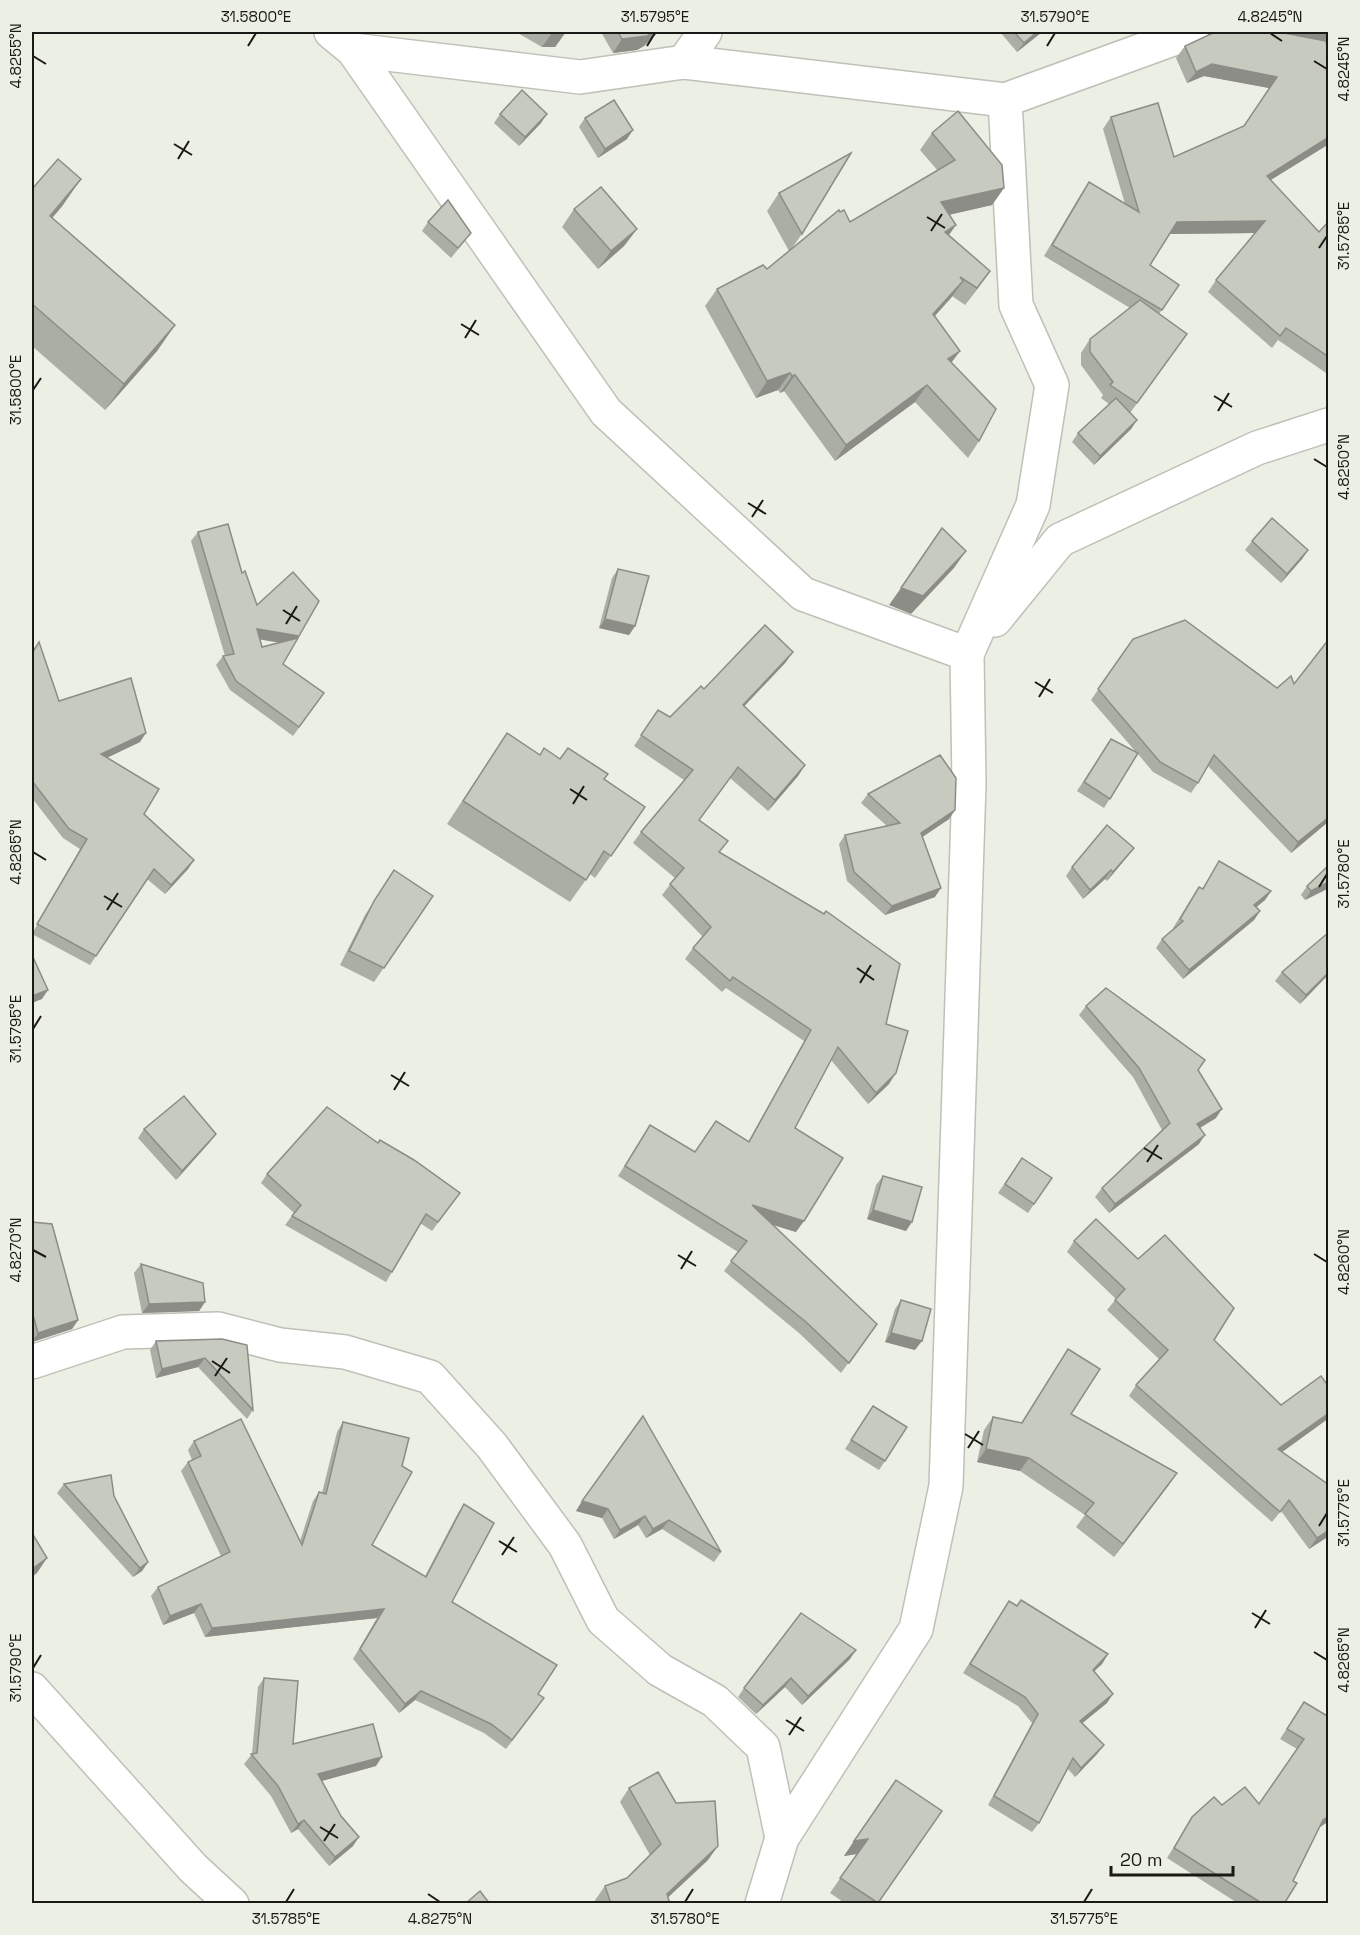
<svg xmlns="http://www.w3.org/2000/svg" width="1360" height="1935" viewBox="0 0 1360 1935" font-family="'Space Grotesk',sans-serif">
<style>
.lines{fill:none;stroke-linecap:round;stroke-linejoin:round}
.minor-casing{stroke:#bec1b7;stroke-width:36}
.minor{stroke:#fff;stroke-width:33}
.wall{fill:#aaaea4;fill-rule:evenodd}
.shaded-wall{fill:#8b8d86}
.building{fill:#c6cabf;stroke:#8b8d86;stroke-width:1.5}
.ticks{fill:none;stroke:#191a16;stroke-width:2}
.neatline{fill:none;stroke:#191a16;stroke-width:2}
.ticks-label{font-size:15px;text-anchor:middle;fill:#191a16}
</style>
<rect width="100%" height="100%" fill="#ecefe4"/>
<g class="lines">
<defs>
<g id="minor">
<polyline points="331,32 353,50 606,412 803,594 967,654 969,784 946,1486 916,1629 782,1838 762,1904"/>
<polyline points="353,50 580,77 684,62 1005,100"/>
<polyline points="684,62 705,32"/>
<polyline points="995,620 1060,540 1257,448 1328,425"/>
<polyline points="967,654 1033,505 1052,385 1016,305 1005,100 1192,32"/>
<polyline points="32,1362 123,1332 218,1329 280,1345 345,1352 430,1377 492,1446 565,1545 603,1620 660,1670 715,1701 763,1747 782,1838"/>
<polyline points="32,1689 193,1868 232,1904"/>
</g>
</defs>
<use href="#minor" class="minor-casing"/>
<use href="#minor" class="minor"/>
</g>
<g class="wall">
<polygon points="516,32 566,32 555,47 542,47"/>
<polygon points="601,32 658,32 644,46 637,50 613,53"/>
<polygon points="1000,32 1042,32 1017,52"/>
<polygon points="1210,32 1329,32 1329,144 1271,180 1319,232 1329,221 1329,375 1278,340 1272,348 1208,292 1216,280 1255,233 1170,234 1150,265 1179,285 1159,314 1187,334 1130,413 1137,420 1131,429 1094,465 1072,442 1078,433 1109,404 1101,398 1103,395 1081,365 1081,353 1090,339 1130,308 1044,256 1081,194 1089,182 1125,204 1103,129 1111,117 1174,157 1244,126 1269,88 1204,76 1187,83 1176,58 1185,46 1210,34"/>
<polygon points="500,114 541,123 519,146 494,123"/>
<polygon points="585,118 627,139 598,158 579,127"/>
<polygon points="932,133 1004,188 992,205 949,215 949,235 990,271 965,305 952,296 935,316 960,351 951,363 979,441 968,458 915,402 835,461 784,391 780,393 778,390 756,398 705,306 717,289 767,269 789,251 767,211 779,193 802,234 792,248 840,212 850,222 938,171 920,150"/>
<polygon points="32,189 63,205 52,218 175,325 157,351 105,410 32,346"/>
<polygon points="574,209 637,229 624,246 598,269 562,227"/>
<polygon points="428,222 464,242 451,258 422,231"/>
<path d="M198 532 242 573 257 605 298 638 283 664 324 693 293 736 230 690 216 665 223 656H225L191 541ZM260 639 280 642 262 647Z"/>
<polygon points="1252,541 1308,550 1302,559 1281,583 1245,550"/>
<polygon points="618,569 635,626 629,635 599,628 612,578"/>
<polygon points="1133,639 1277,688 1294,684 1329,639 1329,824 1328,822 1291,853 1208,766 1198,783 1191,793 1153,772 1138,754 1104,808 1077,791 1111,739 1136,752 1091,700"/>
<polygon points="32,653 59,701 140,742 106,758 144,814 194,860 188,869 165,894 147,879 90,965 32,934 80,849 63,838 32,798"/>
<polygon points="786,662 744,706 805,765 798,776 768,811 730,778 699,820 720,852 886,1024 889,1084 868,1104 831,1060 795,1128 796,1232 773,1225 877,1324 841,1373 799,1333 724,1271 738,1252 618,1176 650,1125 695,1152 748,1142 804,1041 726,988 722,992 685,959 693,948 703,937 662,895 675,878 633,843 641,832 684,780 634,746 658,710 670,717"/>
<polygon points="507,733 539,754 560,759 604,779 645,807 595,878 590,874 570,902 447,824"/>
<polygon points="868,794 955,810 949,819 922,837 935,897 885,915 847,881 839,844 845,835 887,826 861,803"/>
<polygon points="1127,857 1107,881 1105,879 1083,899 1066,876 1072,867"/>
<polygon points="1219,861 1271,891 1265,900 1256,907 1260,911 1254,920 1183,979 1156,948 1162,939 1174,928 1173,928 1193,896 1199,887 1202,889"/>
<polygon points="1329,865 1329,888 1305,900 1301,895 1307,886"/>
<polygon points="394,870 433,896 374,982 340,965 365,915"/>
<polygon points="1282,972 1329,974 1300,1004 1275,981"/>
<polygon points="1086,1006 1198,1070 1216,1118 1200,1128 1199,1144 1109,1213 1095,1197 1102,1188 1162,1130 1133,1077 1079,1015"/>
<polygon points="144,1129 216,1134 209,1143 176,1180 138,1138"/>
<polygon points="377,1143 460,1193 432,1231 420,1223 392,1272 386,1282 285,1225 294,1213 261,1183 267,1174"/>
<polygon points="1022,1158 1052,1178 1028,1213 998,1193"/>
<polygon points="883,1176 906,1231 867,1219 876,1185"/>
<polygon points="32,1222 78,1320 72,1329 32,1342"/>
<polygon points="1329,1230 1329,1239 1326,1234"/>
<polygon points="1074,1241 1214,1340 1281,1405 1329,1387 1329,1418 1282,1452 1329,1485 1329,1536 1309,1549 1281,1511 1272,1522 1129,1396 1136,1385 1160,1360 1107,1310 1116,1299 1067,1252"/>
<polygon points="141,1264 205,1302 199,1311 142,1313 134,1273"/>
<polygon points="901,1300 915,1350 885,1342 895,1309"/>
<polygon points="222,1339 253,1410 247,1419 198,1367 156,1378 150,1350 156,1341"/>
<polygon points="1068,1349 1071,1414 1168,1486 1114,1557 1076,1527 1085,1515 1020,1471 977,1462 984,1430 993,1417 1021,1423"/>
<polygon points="873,1406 885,1461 879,1470 845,1449"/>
<polygon points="643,1416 721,1552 714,1562 662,1529 646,1538 638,1525 614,1539 602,1518 576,1511"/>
<polygon points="343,1422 372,1545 425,1576 458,1513 464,1504 452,1602 538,1694 538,1707 506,1749 484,1733 415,1700 399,1713 353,1659 377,1618 205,1637 194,1613 163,1625 151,1596 158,1587 221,1556 181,1471 188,1462 192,1460 188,1450 194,1441 300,1541 313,1501 319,1492 322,1493 337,1432"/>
<polygon points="64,1484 114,1496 148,1562 142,1571 133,1577 57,1493"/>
<polygon points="1009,1601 1108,1654 1102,1664 1094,1671 1107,1703 1082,1723 1104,1745 1097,1754 1075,1777 1068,1769 1039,1823 1032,1832 988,1805 1032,1723 1018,1706 963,1673"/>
<polygon points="850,1659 802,1705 785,1687 756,1714 738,1697 744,1688"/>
<polygon points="264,1678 293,1744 376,1766 321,1781 353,1846 329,1866 298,1829 291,1833 271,1796 244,1764 252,1754 258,1687"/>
<polygon points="1304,1702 1329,1717 1329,1821 1319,1827 1293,1881 1284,1904 1239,1904 1167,1858 1192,1817 1222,1805 1259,1804 1297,1749 1280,1739"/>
<polygon points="896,1780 877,1904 846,1904 830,1893 857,1854 844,1856"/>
<polygon points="629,1788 708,1860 668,1897 670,1904 596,1904 595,1900 605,1886 627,1878 650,1855 620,1802"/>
</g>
<g class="shaded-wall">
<polygon points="654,32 658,32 644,46 637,50 613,53 622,39"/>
<polygon points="1037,32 1042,32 1017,52 1024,43"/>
<polygon points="1236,32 1316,32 1329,35 1329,54"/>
<polygon points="552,33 565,33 555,47 542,47"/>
<polygon points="1212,64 1277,77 1269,88 1204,76 1187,83 1196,72"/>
<polygon points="547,114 541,123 519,146 525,137"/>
<polygon points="633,130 627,139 598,158 605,149"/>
<polygon points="1329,137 1329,144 1259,187 1267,176"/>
<polygon points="81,179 63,205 32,242 50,216"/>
<polygon points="1004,188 992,205 930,219 941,202"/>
<polygon points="1265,221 1257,233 1169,234 1177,222"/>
<polygon points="956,225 944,242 945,232"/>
<polygon points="637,229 624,246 598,269 611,251"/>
<polygon points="990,271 978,288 965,305 977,288"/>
<polygon points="963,281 951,298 921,331 933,314"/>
<polygon points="175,325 157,351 105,410 124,384"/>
<polygon points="960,351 948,367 948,359"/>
<polygon points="790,373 778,390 756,398 767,381"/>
<polygon points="795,375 784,391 780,393 792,376"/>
<polygon points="927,385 915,402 835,461 846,445"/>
<polygon points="1137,420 1131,429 1094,465 1100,456"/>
<polygon points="1308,550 1302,559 1281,583 1287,574"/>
<polygon points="966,551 954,568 911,614 889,605 901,588"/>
<polygon points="605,619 635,626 629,635 599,628"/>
<polygon points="257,629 299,636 293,645 251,638"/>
<polygon points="793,652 786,662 735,716 743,705"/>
<polygon points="146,733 140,742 94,764 101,754"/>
<polygon points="805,765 798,776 768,811 775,800"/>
<polygon points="955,810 949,819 915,842 921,833"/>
<polygon points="1329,817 1328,822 1291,853 1298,842"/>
<polygon points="1134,848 1127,857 1107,881 1113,872"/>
<polygon points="194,860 188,869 165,894 171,885"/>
<polygon points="1111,870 1105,879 1083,899 1090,890"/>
<polygon points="1329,882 1329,888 1305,900 1311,891"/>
<polygon points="941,888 935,897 885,915 892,906"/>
<polygon points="1271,891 1265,900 1248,914 1254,905"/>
<polygon points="1260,911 1254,920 1183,979 1189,970"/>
<polygon points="1329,972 1329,974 1300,1004 1306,995"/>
<polygon points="48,990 42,999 32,1003 32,996"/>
<polygon points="896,1073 889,1084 868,1104 876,1093"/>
<polygon points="1222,1109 1216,1118 1191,1133 1197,1124"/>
<polygon points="216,1134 209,1143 176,1180 182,1171"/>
<polygon points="1205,1135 1199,1144 1109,1213 1115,1204"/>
<polygon points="752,1205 804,1221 796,1232 744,1216"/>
<polygon points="873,1210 912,1222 906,1231 867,1219"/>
<polygon points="205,1302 199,1311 142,1313 149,1304"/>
<polygon points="78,1320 72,1329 32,1342 38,1333"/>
<polygon points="891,1333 922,1341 915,1350 885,1342"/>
<polygon points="205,1358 198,1367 156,1378 162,1369"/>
<polygon points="1329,1413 1329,1418 1271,1460 1278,1449"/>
<polygon points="986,1449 1029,1458 1020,1471 977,1462"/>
<polygon points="1177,1473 1168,1486 1114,1557 1123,1544"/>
<polygon points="582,1501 608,1509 602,1518 576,1511"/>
<polygon points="645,1516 638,1525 614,1539 620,1530"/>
<polygon points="669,1520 662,1529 646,1538 653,1529"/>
<polygon points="1329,1530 1329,1536 1309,1549 1317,1538"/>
<polygon points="47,1558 37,1573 32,1577 32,1569"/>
<polygon points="148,1562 142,1571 133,1577 140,1568"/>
<polygon points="201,1604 194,1613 163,1625 170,1616"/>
<polygon points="384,1609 377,1618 205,1637 212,1628"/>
<polygon points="856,1650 850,1659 802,1705 808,1696"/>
<polygon points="1108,1654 1102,1664 1086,1679 1093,1670"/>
<polygon points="791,1678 785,1687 756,1714 763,1705"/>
<polygon points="421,1691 415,1700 399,1713 405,1704"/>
<polygon points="1113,1694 1107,1703 1074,1730 1080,1721"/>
<polygon points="1104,1745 1097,1754 1075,1777 1081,1768"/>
<polygon points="382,1757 376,1766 311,1784 318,1774"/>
<polygon points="1329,1816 1329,1821 1316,1830 1323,1820"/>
<polygon points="304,1820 298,1829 291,1833 298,1824"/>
<polygon points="359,1837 353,1846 329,1866 335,1857"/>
<polygon points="868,1839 857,1854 844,1856 854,1841"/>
<polygon points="718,1846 708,1860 661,1904 667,1894"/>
</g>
<g class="building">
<polygon points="549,32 566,32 565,33 552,33"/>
<polygon points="618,32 654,32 647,36 622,39"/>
<polygon points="1014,32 1037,32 1024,43"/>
<polygon points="1215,32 1279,32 1326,41 1329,57 1329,137 1267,176 1319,232 1329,221 1329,357 1286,328 1280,336 1216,280 1265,221 1177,222 1150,265 1179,285 1162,310 1052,245 1089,182 1139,212 1111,117 1158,103 1174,157 1244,126 1277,77 1212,64 1196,72 1185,46"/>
<polygon points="1316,32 1329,32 1329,35"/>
<polygon points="522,90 547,114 525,137 500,114"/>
<polygon points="614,100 633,130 605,149 585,118"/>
<polygon points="958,111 1002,165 1004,188 941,202 956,225 945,232 990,271 977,288 960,277 963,281 933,314 960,351 948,359 996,409 979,441 927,385 846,445 795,375 792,376 790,373 767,381 717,289 763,265 767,269 839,210 840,212 844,210 850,222 955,160 932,133"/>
<polygon points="851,153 802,234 779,193"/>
<polygon points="58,159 81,179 50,216 175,325 124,384 32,304 32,189"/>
<polygon points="601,187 637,229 611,251 574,209"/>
<polygon points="448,200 471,233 458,248 428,222"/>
<polygon points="1140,300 1187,334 1137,403 1110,385 1113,382 1090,352 1090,339"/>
<polygon points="1116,398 1137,420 1100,456 1078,433"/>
<polygon points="1272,518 1308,550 1287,574 1252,541"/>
<polygon points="228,524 242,573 245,571 257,605 293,572 319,601 299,636 257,629 262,647 298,638 283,664 324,693 299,727 236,681 223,656 234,654 198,532"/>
<polygon points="942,528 966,551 923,596 901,588"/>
<polygon points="618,569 649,576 635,626 605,619"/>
<polygon points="1185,620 1277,688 1291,676 1294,684 1329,639 1329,817 1298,842 1214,755 1198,783 1160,762 1098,689 1133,639"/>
<polygon points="765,625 793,652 743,705 805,765 775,800 738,767 699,820 728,841 719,852 824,914 826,911 900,964 886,1024 908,1031 896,1073 876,1093 838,1047 795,1128 843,1158 804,1221 752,1205 877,1324 849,1363 806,1322 731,1261 747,1241 625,1166 650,1125 695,1152 716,1121 749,1142 811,1030 733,977 730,981 693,948 711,927 670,884 684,868 641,832 693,770 641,735 658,710 670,717 701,686 704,689"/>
<polygon points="39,642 59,701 131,678 146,733 101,754 159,789 144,814 194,860 171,885 154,869 96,956 37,924 87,839 69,829 32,781 32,653"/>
<polygon points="507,733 540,755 544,748 560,759 568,748 608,774 604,779 645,807 611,856 604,851 586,880 463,801"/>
<polygon points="1111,739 1138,753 1110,799 1084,782"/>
<polygon points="940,755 956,778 955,810 921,833 941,888 892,906 854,872 845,835 900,823 868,794"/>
<polygon points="1107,825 1134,848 1113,872 1111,870 1090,890 1072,867"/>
<polygon points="1219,861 1271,891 1254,905 1260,911 1189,970 1162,939 1183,921 1180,919 1199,887 1203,889"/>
<polygon points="1329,865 1329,882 1311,891 1307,886"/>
<polygon points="394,870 433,896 384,968 349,951 374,901"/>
<polygon points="1329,932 1329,972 1306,995 1282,972"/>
<polygon points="32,955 48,990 32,996"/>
<polygon points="1106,988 1205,1060 1198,1070 1222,1109 1197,1124 1205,1135 1115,1204 1102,1188 1170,1123 1139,1068 1086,1006"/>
<polygon points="184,1096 216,1134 182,1171 144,1129"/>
<polygon points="327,1107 378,1143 380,1140 414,1160 460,1193 438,1222 426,1214 392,1272 292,1216 301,1205 267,1174"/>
<polygon points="1022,1158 1052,1178 1034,1204 1005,1184"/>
<polygon points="883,1176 922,1187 912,1222 873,1210"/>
<polygon points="1096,1219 1138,1259 1165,1235 1234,1308 1214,1340 1281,1405 1321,1376 1329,1387 1329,1413 1278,1449 1329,1485 1329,1530 1317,1538 1289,1500 1280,1512 1136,1385 1168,1350 1115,1300 1125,1289 1074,1241"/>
<polygon points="32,1222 52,1224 78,1320 38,1333 32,1311"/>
<polygon points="141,1264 203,1283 205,1302 149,1304"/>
<polygon points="901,1300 931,1309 922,1341 891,1333"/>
<polygon points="222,1339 247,1345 253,1410 205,1358 162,1369 156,1341"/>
<polygon points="1068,1349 1100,1369 1071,1414 1177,1473 1123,1544 1085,1514 1094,1503 1029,1458 986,1449 993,1417 1022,1423"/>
<polygon points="873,1406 907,1427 885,1461 851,1440"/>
<polygon points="643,1416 721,1552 669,1520 653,1529 645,1516 620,1530 608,1509 582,1501"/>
<polygon points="241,1419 302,1545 319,1492 326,1494 343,1422 409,1438 402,1466 412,1472 372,1545 426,1577 464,1504 494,1523 452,1602 557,1665 538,1694 544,1698 512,1740 491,1724 421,1691 405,1704 360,1649 384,1609 212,1628 201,1604 170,1616 158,1587 230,1552 188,1462 201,1456 194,1441"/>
<polygon points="111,1475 114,1496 148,1562 140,1568 64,1484"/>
<polygon points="32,1533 47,1558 32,1569"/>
<polygon points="1021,1600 1108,1654 1093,1670 1113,1694 1080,1721 1104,1745 1081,1768 1073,1758 1039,1823 994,1796 1038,1714 1025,1697 970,1664 1009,1601 1017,1606"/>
<polygon points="801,1613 856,1650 808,1696 791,1678 763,1705 744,1688"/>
<polygon points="264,1678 298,1681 293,1744 373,1724 382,1757 318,1774 341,1816 359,1837 335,1857 304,1820 298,1824 278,1786 251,1754 257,1753"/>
<polygon points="1304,1702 1329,1717 1329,1816 1323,1820 1293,1881 1297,1883 1284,1904 1263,1904 1174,1848 1192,1817 1214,1797 1222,1805 1245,1787 1259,1804 1304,1739 1287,1729"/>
<polygon points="658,1772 676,1803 715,1801 718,1846 667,1894 670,1904 611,1904 605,1886 627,1878 661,1844 629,1788"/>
<polygon points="896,1780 942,1811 878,1903 840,1878 868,1839 854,1841"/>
<polygon points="480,1891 490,1904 465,1904"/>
</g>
<path class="ticks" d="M1270 33 1282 41M248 46 256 33M647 46 655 33M1047 46 1055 33M33 56 46 64M1314 61 1327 69M174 144 192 155M178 159 189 141M927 217 945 228M931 231 942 214M1319 248 1327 236M461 324 479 335M465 338 476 320M33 390 41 378M1214 396 1232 407M1218 411 1229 393M1314 459 1327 467M748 503 766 514M752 517 763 500M283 610 300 621M286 624 297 606M1035 682 1053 693M1039 697 1050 679M570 789 587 800M573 804 584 786M33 852 46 860M1319 887 1327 874M104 896 122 907M107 910 118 893M857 968 874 980M860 983 871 965M33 1029 41 1016M391 1075 409 1086M394 1090 405 1072M1144 1148 1162 1159M1147 1162 1158 1145M33 1250 46 1257M1314 1254 1327 1262M678 1255 696 1266M681 1269 692 1251M212 1361 230 1373M215 1376 227 1358M965 1434 983 1445M968 1448 979 1431M1319 1526 1327 1513M499 1541 517 1552M502 1555 514 1537M1252 1613 1270 1624M1255 1628 1266 1610M1314 1652 1327 1660M33 1668 41 1655M786 1720 804 1731M789 1735 801 1717M320 1827 338 1838M324 1841 335 1824M428 1894 440 1902M286 1902 294 1889M685 1902 693 1889M1084 1902 1092 1889"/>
<rect width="1360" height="1935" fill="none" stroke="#ecefe4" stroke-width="66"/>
<path d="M1111 1866v9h122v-9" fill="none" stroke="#191a16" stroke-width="3"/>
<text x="1120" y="1866" font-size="18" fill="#191a16" stroke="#ecefe4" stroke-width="4.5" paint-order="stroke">20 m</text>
<rect x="33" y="33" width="1294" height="1869" class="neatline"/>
<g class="ticks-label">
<text x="256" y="22">31.5800°E</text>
<text x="655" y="22">31.5795°E</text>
<text x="1055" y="22">31.5790°E</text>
<text x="1270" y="22">4.8245°N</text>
<text transform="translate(16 56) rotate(-90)" y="5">4.8255°N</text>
<text transform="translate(1344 69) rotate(-90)" y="5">4.8245°N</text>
<text transform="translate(1344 236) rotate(-90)" y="5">31.5785°E</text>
<text transform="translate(16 390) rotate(-90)" y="5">31.5800°E</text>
<text transform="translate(1344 467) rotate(-90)" y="5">4.8250°N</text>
<text transform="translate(16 852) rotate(-90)" y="5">4.8265°N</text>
<text transform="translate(1344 874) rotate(-90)" y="5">31.5780°E</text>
<text transform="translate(16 1029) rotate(-90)" y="5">31.5795°E</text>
<text transform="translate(16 1250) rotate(-90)" y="5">4.8270°N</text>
<text transform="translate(1344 1262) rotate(-90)" y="5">4.8260°N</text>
<text transform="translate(1344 1513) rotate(-90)" y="5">31.5775°E</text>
<text transform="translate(1344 1660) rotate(-90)" y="5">4.8265°N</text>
<text transform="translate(16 1668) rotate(-90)" y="5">31.5790°E</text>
<text x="286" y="1924">31.5785°E</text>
<text x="440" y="1924">4.8275°N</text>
<text x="685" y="1924">31.5780°E</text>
<text x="1084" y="1924">31.5775°E</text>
</g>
</svg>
